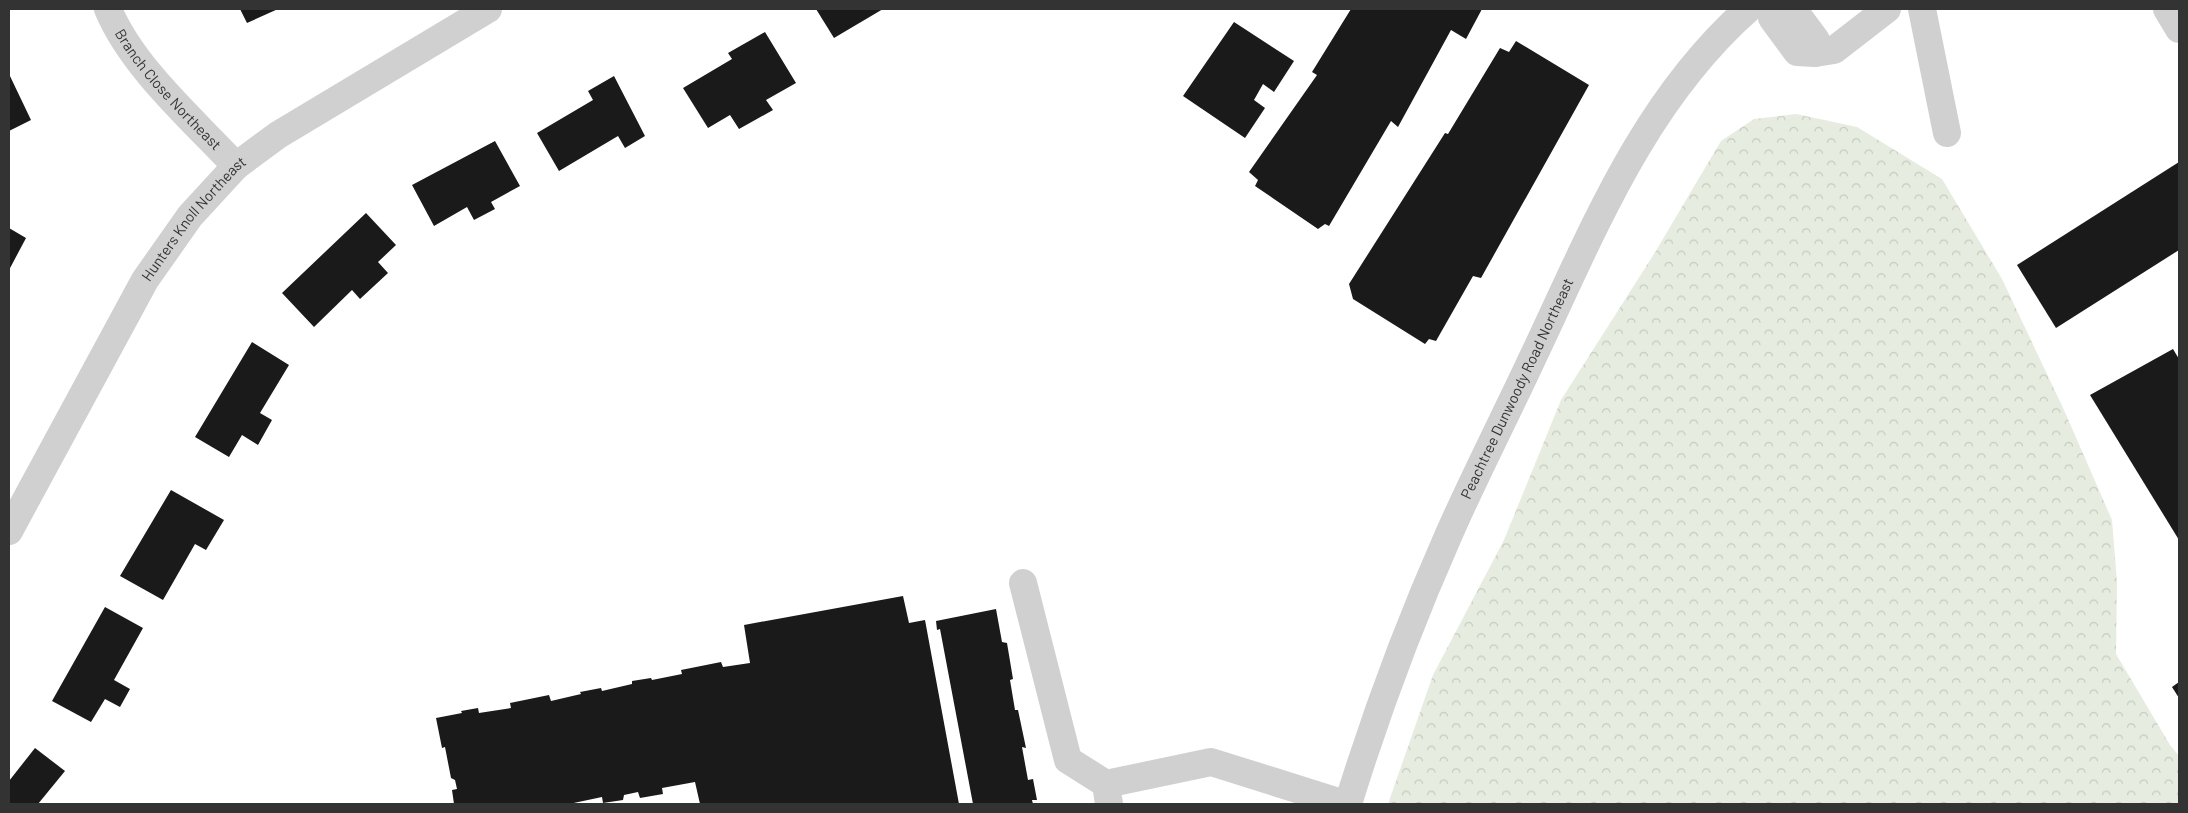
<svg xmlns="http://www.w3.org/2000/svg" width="2188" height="813" viewBox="0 0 2188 813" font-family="Barlow,sans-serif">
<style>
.forest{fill:url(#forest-crowns)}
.building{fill:#1a1a1a}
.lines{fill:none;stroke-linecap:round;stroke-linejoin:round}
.minor{stroke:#d0d0d0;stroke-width:28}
.labels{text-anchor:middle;stroke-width:5;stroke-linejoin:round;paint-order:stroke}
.street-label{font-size:15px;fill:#333;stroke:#fff}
</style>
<defs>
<pattern id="forest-crowns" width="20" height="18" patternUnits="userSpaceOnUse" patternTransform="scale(1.25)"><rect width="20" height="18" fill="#e6ecdf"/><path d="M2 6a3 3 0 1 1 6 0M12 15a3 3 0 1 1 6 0" fill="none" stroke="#c6cbc0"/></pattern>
</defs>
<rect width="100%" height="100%" fill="#fff"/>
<polygon class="forest" points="1796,114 1857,127 1942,179 2002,279 2064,410 2112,520 2117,582 2116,654 2170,745 2179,756 2179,804 1388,804 1433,675 1504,540 1561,400 1654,254 1721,141 1754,119"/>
<g class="building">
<polygon points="240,9 278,9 247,23"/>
<polygon points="816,9 883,9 834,38"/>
<polygon points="1351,9 1482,9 1466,39 1451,30 1398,127 1391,121 1329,226 1325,224 1318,229 1255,186 1258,180 1249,172 1317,75 1312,72"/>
<polygon points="1234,22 1294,61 1274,92 1263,84 1254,100 1265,108 1245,138 1183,96"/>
<polygon points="765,32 796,83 766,100 773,110 739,129 730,115 708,128 683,88 732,59 728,53"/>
<polygon points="1516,41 1589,85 1481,278 1473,276 1436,341 1429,339 1425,344 1353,299 1349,284 1445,133 1448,134 1500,48 1509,52"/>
<polygon points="9,74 31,120 9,131"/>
<polygon points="614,76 645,136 625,148 618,136 559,171 537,133 593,100 588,91"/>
<polygon points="495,141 520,186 491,202 495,209 474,220 467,207 434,226 412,185"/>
<polygon points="2179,162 2179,250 2056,328 2017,265"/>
<polygon points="366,213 396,245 378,262 388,273 360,299 352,290 314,327 282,293"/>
<polygon points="9,228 26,238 9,270"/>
<polygon points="252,342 289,365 260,413 272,420 258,445 242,435 229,457 195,437"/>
<polygon points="2173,349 2179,359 2179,540 2090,395"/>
<polygon points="171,490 224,520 206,550 195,544 163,600 120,576"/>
<polygon points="903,596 909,623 925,620 959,804 700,804 695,782 662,788 663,794 640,798 638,792 624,795 623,800 603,803 602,797 569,804 454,804 452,790 457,789 455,780 451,778 445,747 442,748 436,718 462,713 461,711 478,708 479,713 511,708 510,703 549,695 551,701 581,694 580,692 601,688 602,691 632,684 632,681 651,678 652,680 682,674 681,670 721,662 723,667 750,663 744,625"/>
<polygon points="105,607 143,628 114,680 130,689 120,707 105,699 91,722 52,701"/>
<polygon points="996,609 1002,642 1007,643 1013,679 1010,680 1015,710 1018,710 1026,748 1022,747 1028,780 1033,779 1037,800 1032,800 1033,804 973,804 940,629 937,630 936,621"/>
<polygon points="2179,682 2179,698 2172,687"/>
<polygon points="35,748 65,771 38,804 9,804 9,781"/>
</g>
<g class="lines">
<g class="minor">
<path id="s1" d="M108 9C132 67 193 120 236 166"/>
<polyline points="1775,9 1772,18 1797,52 1815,53 1816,40 1793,9"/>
<polyline points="1922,9 1947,133"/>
<polyline points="2167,9 2179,29"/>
<polyline points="1815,53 1834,50 1887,9"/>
<path id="s2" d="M9 531 145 280 190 216 236 166 278 135 488 9"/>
<polyline points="1023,583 1068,760 1106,784"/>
<polyline points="1109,804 1106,784 1211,762 1345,804"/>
<path id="s3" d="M1348 804C1376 713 1410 622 1449 534 1475 475 1505 417 1532 359 1592 233 1642 103 1748 9"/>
</g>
</g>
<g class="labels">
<g class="street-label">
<text dy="5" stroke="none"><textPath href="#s1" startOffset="101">Branch Close Northeast</textPath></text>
<text dy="5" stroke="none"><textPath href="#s2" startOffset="364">Hunters Knoll Northeast</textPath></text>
<text dy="5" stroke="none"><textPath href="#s3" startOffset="449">Peachtree Dunwoody Road Northeast</textPath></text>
</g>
</g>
<rect width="2188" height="813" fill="none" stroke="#333333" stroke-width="20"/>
</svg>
